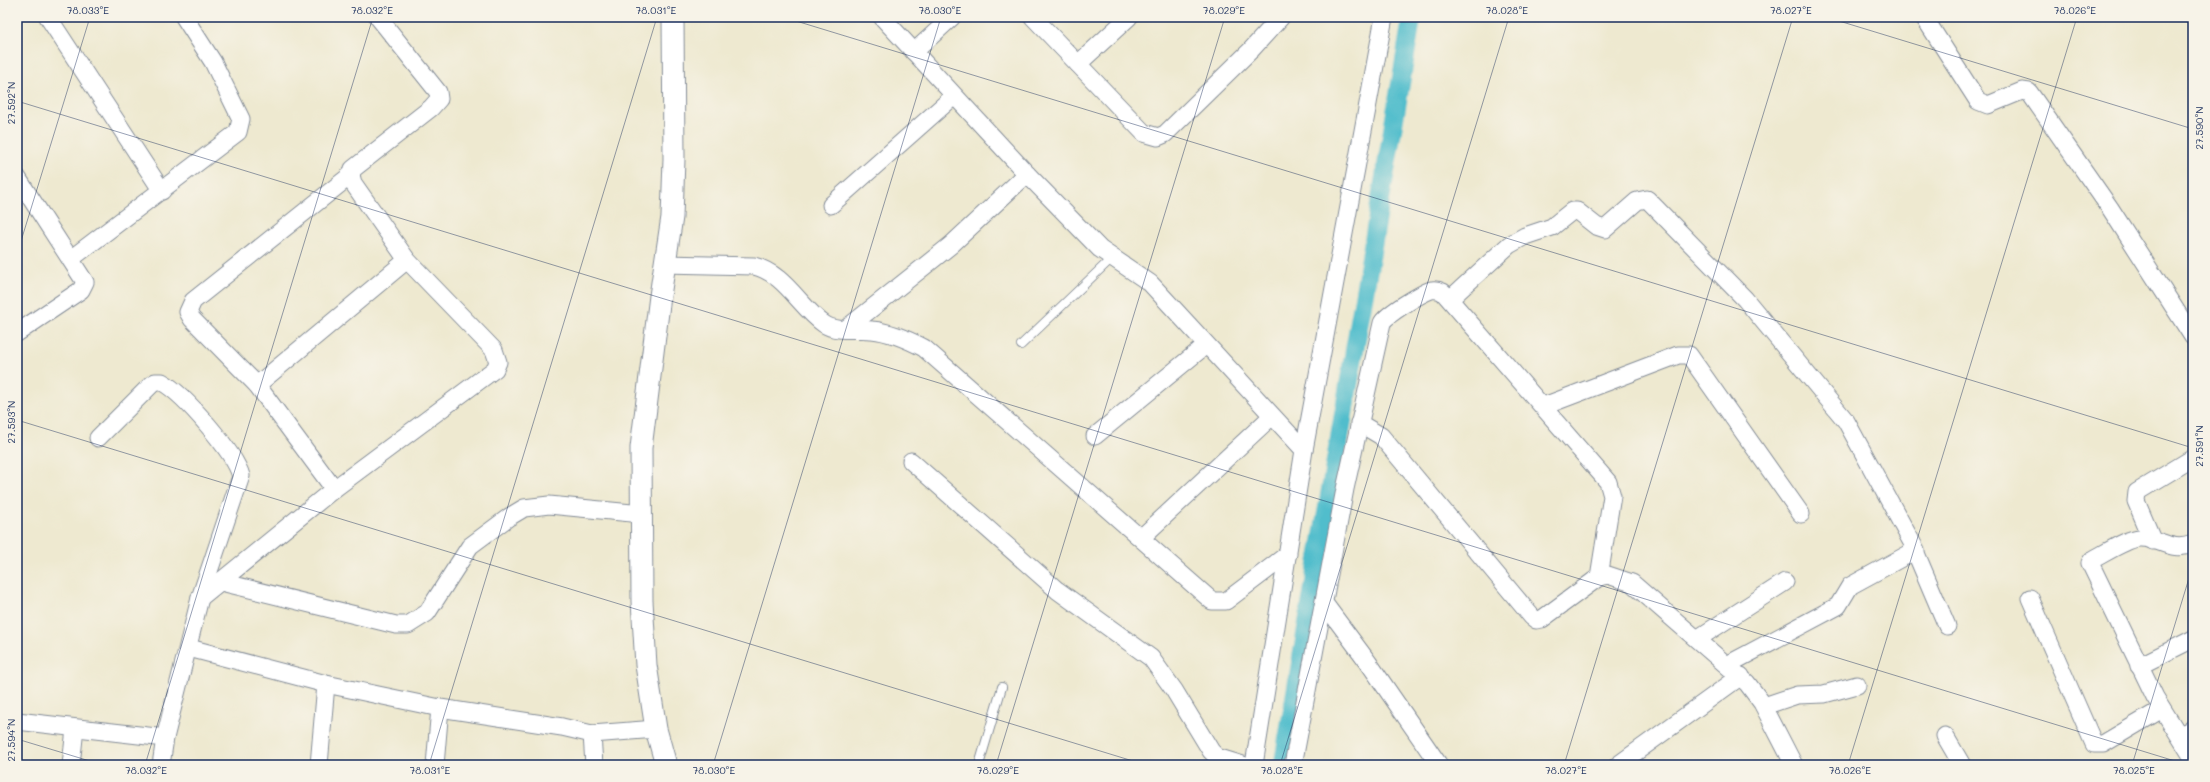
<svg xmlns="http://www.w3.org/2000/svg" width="2210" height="782" viewBox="0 0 2210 782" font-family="Mali,sans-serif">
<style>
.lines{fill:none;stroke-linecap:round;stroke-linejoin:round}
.canal{stroke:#51bdcc;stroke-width:19}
.service-casing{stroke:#848c97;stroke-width:10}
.minor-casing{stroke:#848c97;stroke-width:19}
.tertiary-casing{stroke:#848c97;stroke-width:23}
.service{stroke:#fff;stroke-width:8}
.minor{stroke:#fff;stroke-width:17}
.tertiary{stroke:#fff;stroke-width:21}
.ticks{fill:none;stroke:#1b2f5e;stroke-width:1;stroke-opacity:0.45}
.neatline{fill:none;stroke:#1b2f5e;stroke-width:1.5}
.ticks-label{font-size:10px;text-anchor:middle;fill:#1b2f5e}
</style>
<rect width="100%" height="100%" fill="#f7f3e8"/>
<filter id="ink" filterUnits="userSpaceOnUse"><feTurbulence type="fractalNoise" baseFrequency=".025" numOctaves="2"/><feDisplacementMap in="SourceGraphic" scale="8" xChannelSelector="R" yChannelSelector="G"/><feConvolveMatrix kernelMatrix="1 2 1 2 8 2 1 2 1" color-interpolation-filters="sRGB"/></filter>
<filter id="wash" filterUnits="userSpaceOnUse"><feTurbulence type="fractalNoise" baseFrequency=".012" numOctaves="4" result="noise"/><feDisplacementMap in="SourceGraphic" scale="16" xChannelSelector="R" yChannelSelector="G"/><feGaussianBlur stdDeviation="0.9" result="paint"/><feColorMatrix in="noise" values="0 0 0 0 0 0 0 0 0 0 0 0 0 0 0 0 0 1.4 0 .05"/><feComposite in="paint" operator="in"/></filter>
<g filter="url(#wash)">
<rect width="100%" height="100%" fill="#eee9d0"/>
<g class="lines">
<polyline class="canal" points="1283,765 1412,17"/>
</g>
</g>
<g filter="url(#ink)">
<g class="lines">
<defs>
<g id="service">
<polyline points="1021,345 1112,258"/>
<polyline points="979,765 1002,687"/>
</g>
<g id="minor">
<polyline points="48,17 162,191"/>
<polyline points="882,17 1027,174 1100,249 1150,283 1304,450"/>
<polyline points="1033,17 1144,133 1158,137 1165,134 1251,50 1281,17"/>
<polyline points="1924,17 1978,101 1988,105 2022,91 2029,92 2110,208 2193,337"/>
<polyline points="914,52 952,17"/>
<polyline points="1078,64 1129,17"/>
<polyline points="17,177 85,282 81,290 17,333"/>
<polyline points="831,205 954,96"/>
<polyline points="72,258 238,132 241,119 213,62 184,17"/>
<path d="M664 264 754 266C784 273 800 307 824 324 837 333 858 328 872 330 891 332 907 339 924 348L1212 601H1226L1288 554"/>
<polyline points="1450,299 1509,245 1525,236 1552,227 1572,211 1577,211 1596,226 1605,229 1637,201 1647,199 1745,299 1846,421 1916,550 1850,586 1838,606 1727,665"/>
<polyline points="847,328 951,245 1027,174"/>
<polyline points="257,385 407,260"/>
<polyline points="1544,406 1678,355 1689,355 1801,514"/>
<polyline points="1359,423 1381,436 1532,617 1536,620 1542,619 1599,577 1608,575 1632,583 1747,683 1762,703 1794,765"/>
<polyline points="1095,436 1206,345"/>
<path d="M98 438 151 385 155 382H162C184 394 235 453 241 476L200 598 165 738 161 765"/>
<polyline points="911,461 1057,590 1151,658 1174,690 1211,751 1217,757 1243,765"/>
<polyline points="334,489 257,385 192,319 188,312 193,301 351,175"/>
<polyline points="1141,538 1272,416"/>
<polyline points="2153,541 2136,501 2137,492 2193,458"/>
<path d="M2193 544C2170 553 2160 537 2139 538 2126 539 2104 554 2092 560L2090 563 2155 697 2193 758"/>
<polyline points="1915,551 1947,626"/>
<polyline points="221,582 396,625 408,625 427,613 470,546 509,517 524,508 549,505 642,514"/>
<polyline points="200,598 334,489 495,369 498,362 494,350 407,260 353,183 351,175 353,169 431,108 439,99 438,92 378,17"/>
<polyline points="2030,598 2094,744 2103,744 2162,709"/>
<polyline points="1324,603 1368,662 1439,765"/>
<polyline points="1697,639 1785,582"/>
<polyline points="189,648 326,684 440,708 562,727 592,734 656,729"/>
<polyline points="2139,666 2193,639"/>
<polyline points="1764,706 1797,695 1824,694 1857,685"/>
<polyline points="17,721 165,738"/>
<polyline points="592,734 594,765"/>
<polyline points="2179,735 2193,729"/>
<polyline points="1945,736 1962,765"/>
<polyline points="71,765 75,729"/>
<polyline points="319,765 326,684"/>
<polyline points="435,765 440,708"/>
<polyline points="1254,765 1304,450 1384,17"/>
<path d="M1293 765 1345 489 1382 323C1385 315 1422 293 1431 290 1436 289 1439 290 1443 292L1608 482 1612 496 1599 577"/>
<polyline points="1618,765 1741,676"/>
</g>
<polyline id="tertiary" points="666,765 656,729 646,665 642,601 641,448 660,296 672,217 674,159 673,17"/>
</defs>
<use href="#service" class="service-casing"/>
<use href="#minor" class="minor-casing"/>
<use href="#tertiary" class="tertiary-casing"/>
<use href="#service" class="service"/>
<use href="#minor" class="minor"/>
<use href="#tertiary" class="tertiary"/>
</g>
</g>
<path class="ticks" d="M783 17 2193 448M1826 17 2193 129M17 101 2188 765M17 254 90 17M17 420 1146 765M17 739 103 765M145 765 373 17M429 765 657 17M713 765 941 17M996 765 1225 17M1280 765 1509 17M1564 765 1793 17M1848 765 2077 17M2132 765 2193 565"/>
<rect width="2210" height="782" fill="none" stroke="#f7f3e8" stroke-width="44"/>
<rect x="22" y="22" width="2166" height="738" class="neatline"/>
<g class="ticks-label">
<text x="88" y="14">78.033°E</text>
<text x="372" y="14">78.032°E</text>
<text x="656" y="14">78.031°E</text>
<text x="940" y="14">78.030°E</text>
<text x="1224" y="14">78.029°E</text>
<text x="1507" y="14">78.028°E</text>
<text x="1791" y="14">78.027°E</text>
<text x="2075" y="14">78.026°E</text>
<text transform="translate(11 103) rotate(-90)" y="4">27.592°N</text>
<text transform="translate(2199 128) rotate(-90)" y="4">27.590°N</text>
<text transform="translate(11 422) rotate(-90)" y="4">27.593°N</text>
<text transform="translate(2199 446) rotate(-90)" y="4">27.591°N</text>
<text transform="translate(11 740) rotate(-90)" y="4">27.594°N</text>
<text x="146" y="774">78.032°E</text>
<text x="430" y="774">78.031°E</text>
<text x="714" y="774">78.030°E</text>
<text x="998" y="774">78.029°E</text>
<text x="1282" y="774">78.028°E</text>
<text x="1566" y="774">78.027°E</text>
<text x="1850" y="774">78.026°E</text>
<text x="2134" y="774">78.025°E</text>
</g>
</svg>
